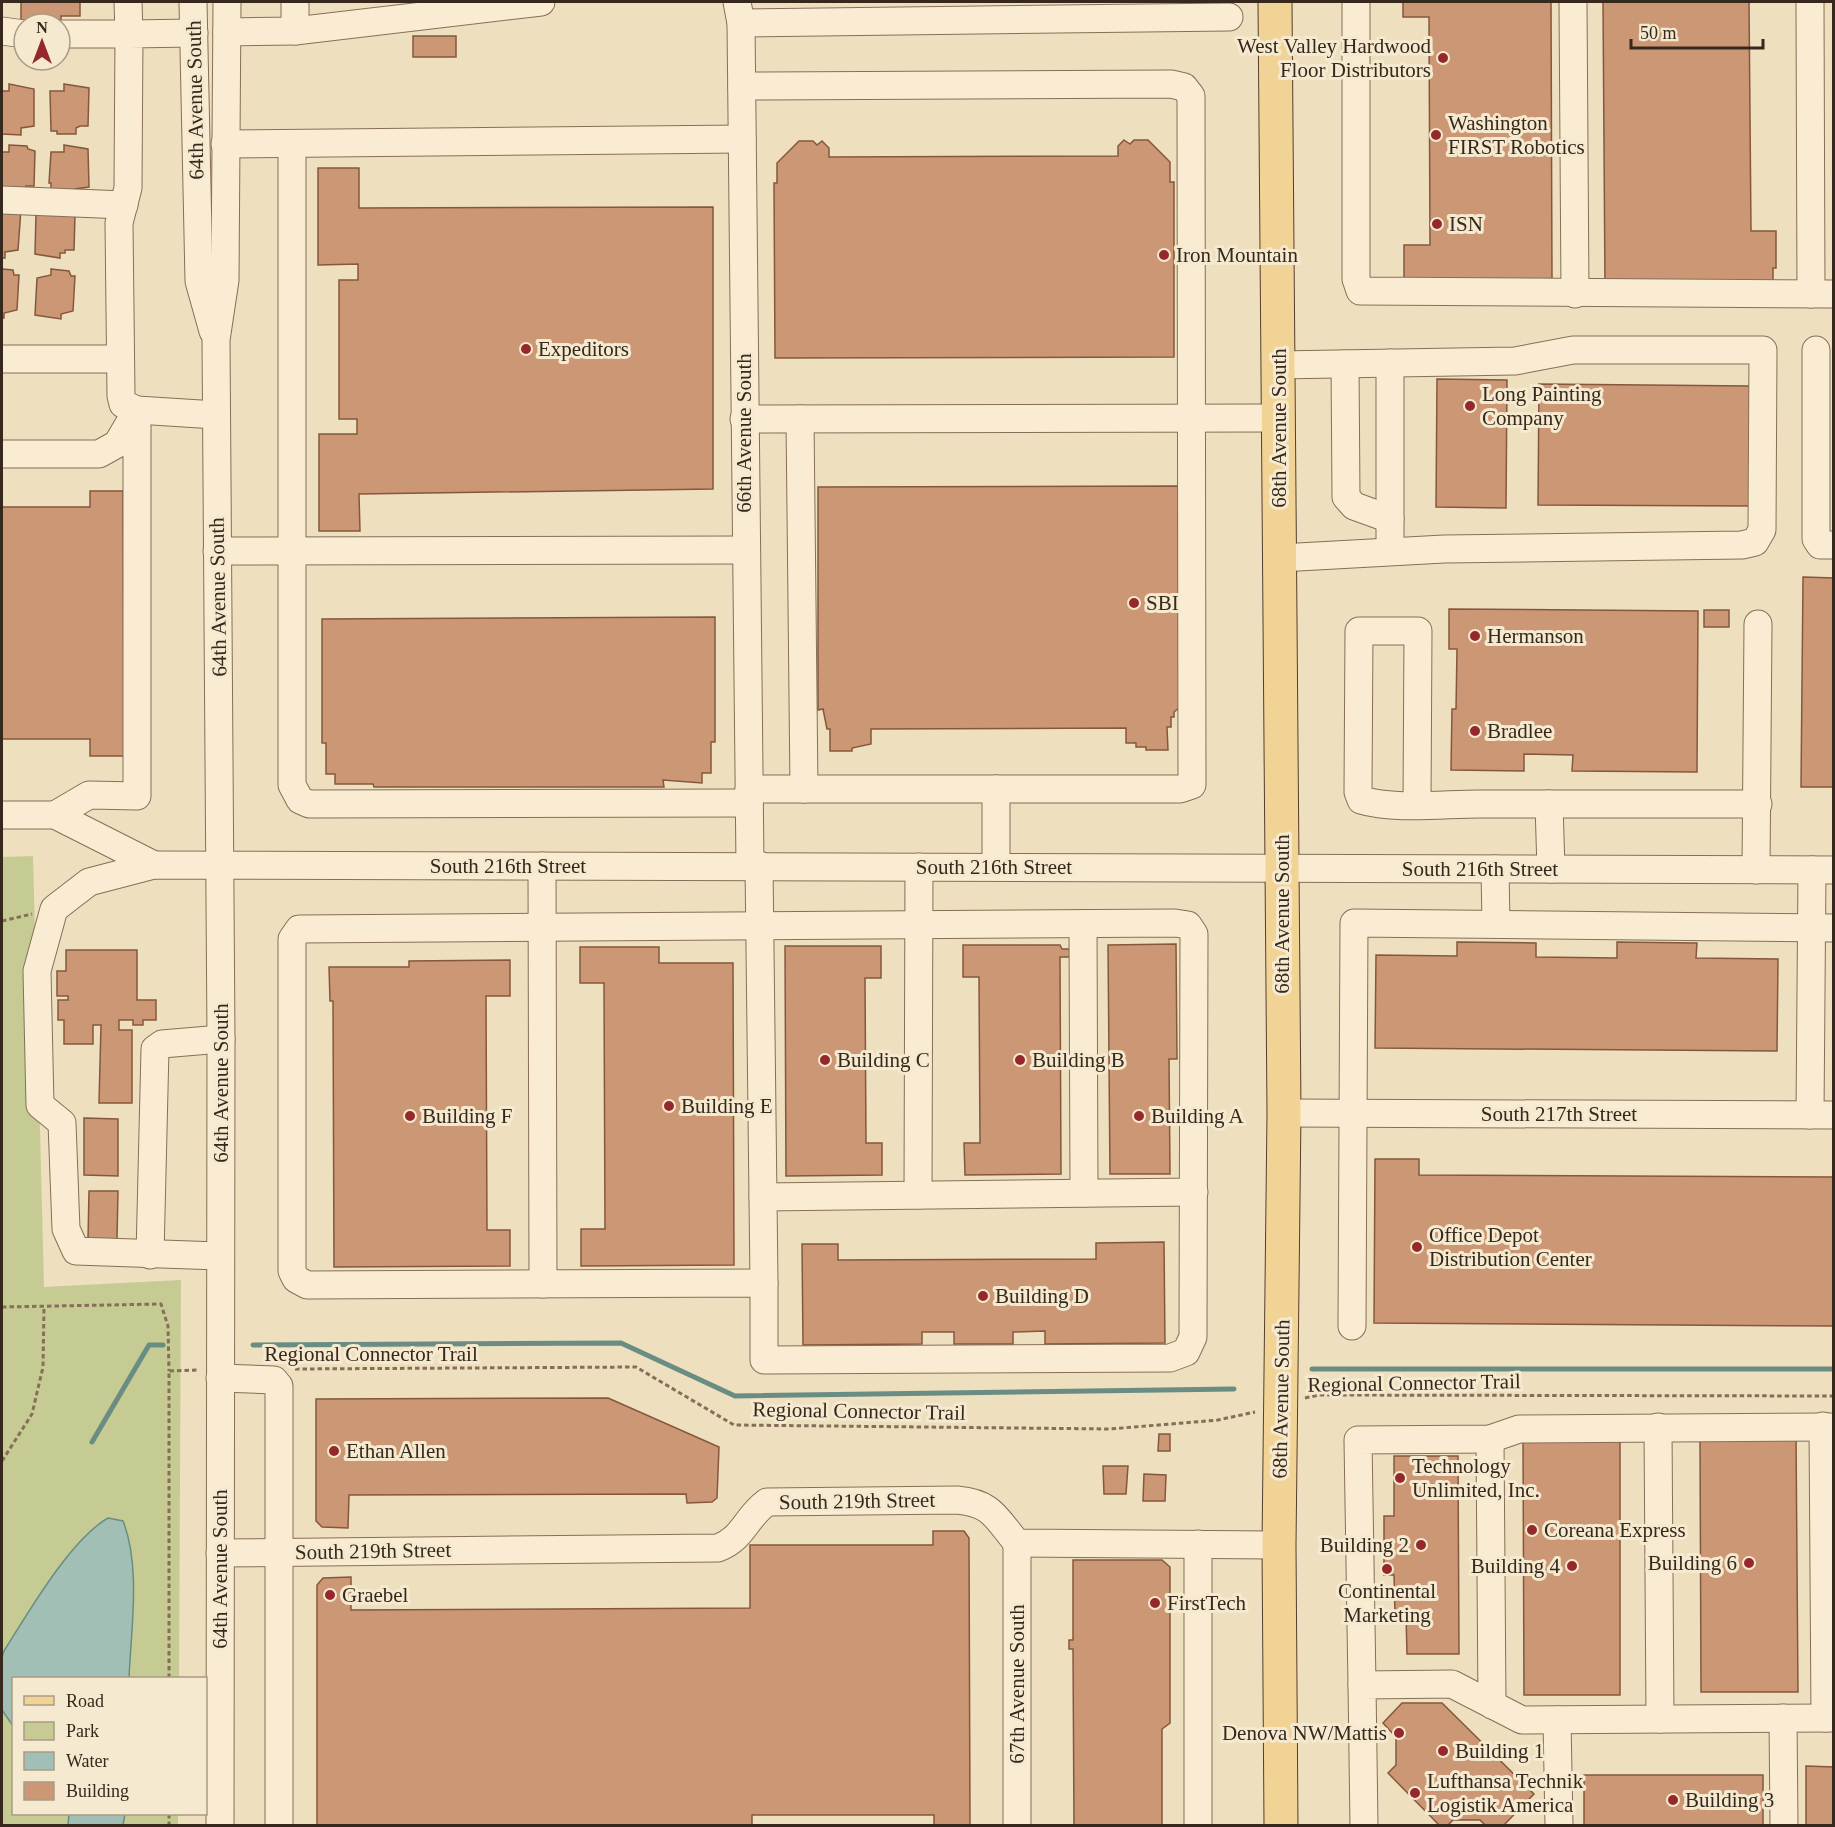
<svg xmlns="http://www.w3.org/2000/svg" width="1835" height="1827" viewBox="0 0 1835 1827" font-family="Georgia,serif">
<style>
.green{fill:#c6cb93}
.water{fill:#a2bfb6;stroke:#6a8d83;stroke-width:1.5}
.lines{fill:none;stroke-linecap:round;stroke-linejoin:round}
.stream{stroke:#6a8d83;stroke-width:5}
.building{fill:#cc9775;stroke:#85583d;stroke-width:1.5}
.minor-casing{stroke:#866f58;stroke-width:29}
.major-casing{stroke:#543e2c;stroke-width:35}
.path{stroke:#866f58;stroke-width:3;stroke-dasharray:4.5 3;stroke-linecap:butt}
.minor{stroke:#f9ecd2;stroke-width:27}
.major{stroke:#f2d396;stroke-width:33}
.poi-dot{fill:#95282b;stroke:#f5e9cf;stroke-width:2}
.labels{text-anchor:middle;stroke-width:6;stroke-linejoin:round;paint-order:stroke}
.poi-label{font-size:21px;fill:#36281c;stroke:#f5e9cf;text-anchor:start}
.street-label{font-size:21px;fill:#36281c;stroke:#f5e9cf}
</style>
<rect width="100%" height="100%" fill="#eedfbf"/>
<polygon class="green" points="33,856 44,1287 181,1280 179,1678 14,1678 14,1814 178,1814 178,1825 2,1825 2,857"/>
<g class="water">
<path d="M108 1518 123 1521C141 1566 131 1630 129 1678H14L13 1726 2 1710V1657L4 1651C28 1613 70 1540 108 1518Z"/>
<polygon points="69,1814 125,1814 123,1825 68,1825"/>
</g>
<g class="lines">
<g class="stream">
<polyline points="253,1345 621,1343 735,1396 1234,1389"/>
<polyline points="1312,1369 1834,1369"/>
<polyline points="92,1442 149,1345 163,1345"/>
</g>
</g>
<g class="building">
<polygon points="21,2 80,2 80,16 61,16 61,20 21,21"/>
<polygon points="1403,2 1551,2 1552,281 1404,281 1404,245 1430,245 1429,17 1403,17"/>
<polygon points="1603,2 1749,2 1751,231 1776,231 1776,268 1773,268 1773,281 1605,285"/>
<rect x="413" y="36" width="43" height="21"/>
<polygon points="9,84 34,89 34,126 21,128 21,135 2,134 2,91 9,91"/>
<polygon points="64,84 89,88 88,126 80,126 76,128 76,134 57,134 57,131 51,131 50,91 64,91"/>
<polygon points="1124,140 1130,144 1134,140 1148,140 1170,162 1170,182 1174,182 1174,357 775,358 774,183 777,183 777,163 799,141 813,141 817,145 822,141 829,148 829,157 1118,156 1118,146"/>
<polygon points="9,145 27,146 28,149 35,151 34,186 26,186 26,189 2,192 2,152 9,152"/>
<polygon points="64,145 88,149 89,187 75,189 75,195 51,192 51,183 49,183 51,152 64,152"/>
<polygon points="318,168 359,168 359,208 713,207 713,489 359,494 360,531 319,531 319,434 357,434 357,419 339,419 339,280 358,280 358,264 318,265"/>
<polygon points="2,209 21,209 18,250 5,252 5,258 2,258"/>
<polygon points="36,214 75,215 74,250 65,250 65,253 60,253 60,258 35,254"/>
<polygon points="2,269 13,270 14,275 19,275 17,310 4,313 4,318 2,318"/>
<polygon points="51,269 69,271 71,276 75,276 73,311 61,314 61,319 35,315 37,278 51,275"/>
<polygon points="1437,379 1507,380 1506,508 1436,507"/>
<polygon points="1539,384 1751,386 1750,506 1538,505"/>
<polygon points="1178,486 1179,708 1174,712 1174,717 1171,717 1171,727 1167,727 1168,750 1146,750 1146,747 1136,747 1136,743 1126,743 1126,728 871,729 871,744 852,748 852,751 830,751 830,729 827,729 823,709 818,710 818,487"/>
<polygon points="90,491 123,491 124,756 90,756 90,739 2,739 2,507 90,507"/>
<polygon points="1803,577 1834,578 1834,787 1801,787"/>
<polygon points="1449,609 1698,611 1697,772 1572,771 1573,755 1524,754 1524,771 1451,770 1452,709 1456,709 1457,649 1449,649"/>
<rect x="1704" y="610" width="25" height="17"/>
<polygon points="715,617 715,742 711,742 711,773 702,773 702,783 663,780 664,787 374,787 373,784 335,784 335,774 326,774 326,743 322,743 322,619"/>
<polygon points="1457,942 1536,943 1536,957 1617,958 1617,942 1697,943 1696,958 1778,959 1777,1051 1375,1048 1376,955 1457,956"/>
<polygon points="1176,944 1177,1059 1169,1059 1170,1174 1110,1174 1108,945"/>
<polygon points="963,945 1060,945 1062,949 1075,949 1075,957 1060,957 1061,1174 965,1175 964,1143 980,1143 979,977 963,977"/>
<polygon points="785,946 881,946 881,978 865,978 866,1143 882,1143 882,1175 786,1176"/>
<polygon points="580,947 659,947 659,963 733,963 734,1265 581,1266 581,1229 605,1229 604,983 580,983"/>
<polygon points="66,950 137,950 137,1000 156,1000 156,1020 143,1020 143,1025 133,1025 133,1020 119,1020 119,1030 132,1030 132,1103 99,1103 101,1025 93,1025 93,1044 64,1044 64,1020 58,1020 58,1000 68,1000 68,996 57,996 57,971 66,971"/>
<polygon points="510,960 510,996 486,996 487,1230 510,1230 510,1266 334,1267 333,1001 330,1001 329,967 409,967 409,961"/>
<polygon points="84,1118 118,1119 118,1176 84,1175"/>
<polygon points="1375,1159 1419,1159 1419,1175 1834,1177 1834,1326 1374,1323"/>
<polygon points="89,1191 118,1191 117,1239 88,1239"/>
<polygon points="1164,1242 1165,1343 1045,1344 1045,1331 1013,1332 1013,1344 954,1344 954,1332 922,1332 922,1344 803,1345 802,1244 838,1244 838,1260 1096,1259 1096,1243"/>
<polygon points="608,1398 719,1447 717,1498 712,1502 687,1503 686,1494 349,1495 348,1528 322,1527 316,1521 316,1399"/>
<polygon points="1159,1434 1170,1434 1170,1451 1158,1451"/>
<polygon points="1796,1434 1798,1692 1701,1692 1700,1435"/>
<polygon points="1523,1438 1620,1438 1620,1695 1524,1695"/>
<polygon points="1394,1456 1458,1456 1459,1654 1407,1654 1406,1615 1395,1615 1394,1575 1384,1575 1384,1516 1394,1516"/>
<polygon points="1103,1466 1128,1466 1126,1494 1104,1494"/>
<polygon points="1144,1474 1166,1475 1165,1501 1143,1501"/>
<polygon points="933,1531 964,1531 969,1538 970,1826 934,1826 934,1815 752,1815 752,1826 317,1826 317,1585 323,1578 351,1577 351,1610 750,1608 750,1545 933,1545"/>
<polygon points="1073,1560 1162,1560 1170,1567 1170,1723 1162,1729 1162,1826 1074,1826 1073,1649 1069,1649 1069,1640 1073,1640"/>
<polygon points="1402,1703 1442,1703 1534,1794 1503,1826 1486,1826 1480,1820 1453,1820 1447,1826 1440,1826 1388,1773 1396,1765 1396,1737 1383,1723"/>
<polygon points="1806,1766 1834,1767 1834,1826 1806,1826"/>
<rect x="1584" y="1775" width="179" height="51"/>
</g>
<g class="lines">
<defs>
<g id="minor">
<polyline points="193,2 199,281 213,331"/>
<polyline points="737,2 741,23 750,865"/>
<polyline points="1356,2 1356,279 1360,291 1834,294"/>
<polyline points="1573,2 1575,294"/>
<polyline points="1810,2 1811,294"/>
<polyline points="741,23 1229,17"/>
<polyline points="2,31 24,34"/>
<polyline points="295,31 541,2"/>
<polyline points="227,32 295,31 295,2"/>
<polyline points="194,33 129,34 128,188 119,223 121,396 123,404 137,410 216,415"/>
<polyline points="60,34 129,34 128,2"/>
<polyline points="742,86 1171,84 1184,87 1191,96 1192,785 1180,789 749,789"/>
<polyline points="225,144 742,139"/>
<polyline points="292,144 292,785 300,800 309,804 749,803"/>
<polyline points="2,200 124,205"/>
<polyline points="1816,350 1816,539 1820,545 1834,545"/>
<polyline points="2,359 120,359"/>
<polyline points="1390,363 1390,551"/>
<polyline points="1345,364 1346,497 1354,506 1390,519"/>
<polyline points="1278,365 1515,361 1573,350 1763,350 1762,530 1755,542 1742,545 1444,549 1280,558"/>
<polyline points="744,419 1278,418"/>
<polyline points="800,419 804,789"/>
<polyline points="2,454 99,454 117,444 137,410"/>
<polyline points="217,551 745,550"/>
<polyline points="996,789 996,867"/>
<path d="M1417 804 1418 631H1359L1358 792 1361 800C1394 810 1444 804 1479 804 1572 804 1665 804 1758 804"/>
<polyline points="1549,804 1551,869"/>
<polyline points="2,815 55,815 154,865"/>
<polyline points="55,815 89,795 137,796 137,410"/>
<polyline points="759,865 764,1283"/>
<polyline points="542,866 543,1284"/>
<polyline points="1495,869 1496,924"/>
<polyline points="1756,870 1758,624"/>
<polygon points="1175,923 1188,925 1194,934 1193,1337 1186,1352 1170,1358 764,1360 764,1283 307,1285 296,1279 292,1271 292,939 299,929"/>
<polyline points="1083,924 1084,1193"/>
<polyline points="1284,1113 1834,1115"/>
<polyline points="1810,1115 1812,870"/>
<polyline points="918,1195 919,867"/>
<polyline points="763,1197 1194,1192"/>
<polyline points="150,1255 155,1049 162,1044 221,1039"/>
<polyline points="219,1256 76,1251 66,1229 62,1123 40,1105 37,971 54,909 89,882 154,865 1834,870"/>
<polyline points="1352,1326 1354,923 1834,928"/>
<polyline points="220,1378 274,1380 279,1386 279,1826"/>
<polyline points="1823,1426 1825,1718"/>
<polyline points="1658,1427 1660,1719"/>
<polyline points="1490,1439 1492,1705"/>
<polyline points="1017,1543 1017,1826"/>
<polyline points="1198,1544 1198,1826"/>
<path d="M220 1553 718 1548C744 1538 745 1518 767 1502L957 1500C992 1503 996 1518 1017 1543L1279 1545"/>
<polyline points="1362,1685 1358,1440 1490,1439 1519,1429 1834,1427"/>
<polyline points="1783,1718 1784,1826"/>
<polyline points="1557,1720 1559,1826"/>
<polyline points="220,1826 221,1039 216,340 225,280 227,2"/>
<polyline points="1364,1826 1362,1685 1452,1684 1522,1720 1834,1718"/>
</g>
<polyline id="major" points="1275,2 1284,1113 1279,1545 1281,1826"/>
</defs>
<use href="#minor" class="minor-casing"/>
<use href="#major" class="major-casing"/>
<g class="path">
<polyline points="2,921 32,914"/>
<polyline points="2,1307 161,1304 168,1326 169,1371"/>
<polyline points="295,1369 636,1367 734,1425 1110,1429 1218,1420 1255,1412"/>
<polyline points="1305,1398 1319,1395 1834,1396"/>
<polyline points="2,1461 32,1414 43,1367 44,1306"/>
<polyline points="169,1678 169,1371 198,1370"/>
<polyline points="169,1814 169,1826"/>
</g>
<use href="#minor" class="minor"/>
<use href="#major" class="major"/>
</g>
<g class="poi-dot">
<circle cx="1443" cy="58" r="6"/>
<circle cx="1436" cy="135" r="6"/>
<circle cx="1437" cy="224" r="6"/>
<circle cx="1164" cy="255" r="6"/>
<circle cx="526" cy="349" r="6"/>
<circle cx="1470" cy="406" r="6"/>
<circle cx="1134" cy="603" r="6"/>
<circle cx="1475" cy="636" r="6"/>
<circle cx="1475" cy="731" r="6"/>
<circle cx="825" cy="1060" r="6"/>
<circle cx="1020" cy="1060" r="6"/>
<circle cx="669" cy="1106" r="6"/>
<circle cx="410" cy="1116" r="6"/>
<circle cx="1139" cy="1116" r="6"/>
<circle cx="1417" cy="1247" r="6"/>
<circle cx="983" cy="1296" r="6"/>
<circle cx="334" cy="1451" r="6"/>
<circle cx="1400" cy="1478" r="6"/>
<circle cx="1532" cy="1530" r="6"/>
<circle cx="1421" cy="1545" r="6"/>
<circle cx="1749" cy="1563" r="6"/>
<circle cx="1572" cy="1566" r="6"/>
<circle cx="1387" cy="1569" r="6"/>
<circle cx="330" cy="1595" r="6"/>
<circle cx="1155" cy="1603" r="6"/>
<circle cx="1399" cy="1733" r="6"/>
<circle cx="1443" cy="1751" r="6"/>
<circle cx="1415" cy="1793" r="6"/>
<circle cx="1673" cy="1800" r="6"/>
</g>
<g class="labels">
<g class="poi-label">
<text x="1431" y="53" text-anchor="end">West Valley Hardwood<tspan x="1431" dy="24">Floor Distributors</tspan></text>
<text x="1448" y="130">Washington<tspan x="1448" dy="24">FIRST Robotics</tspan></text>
<text x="1449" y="231">ISN</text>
<text x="1176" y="262">Iron Mountain</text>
<text x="538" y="356">Expeditors</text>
<text x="1482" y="401">Long Painting<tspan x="1482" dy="24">Company</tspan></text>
<text x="1146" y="610">SBI</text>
<text x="1487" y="643">Hermanson</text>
<text x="1487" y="738">Bradlee</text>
<text x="837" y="1067">Building C</text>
<text x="1032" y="1067">Building B</text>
<text x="681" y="1113">Building E</text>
<text x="422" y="1123">Building F</text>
<text x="1151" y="1123">Building A</text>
<text x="1429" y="1242">Office Depot<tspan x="1429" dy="24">Distribution Center</tspan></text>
<text x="995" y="1303">Building D</text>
<text x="346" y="1458">Ethan Allen</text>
<text x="1412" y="1473">Technology<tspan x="1412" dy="24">Unlimited, Inc.</tspan></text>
<text x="1544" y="1537">Coreana Express</text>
<text x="1409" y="1552" text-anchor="end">Building 2</text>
<text x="1737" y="1570" text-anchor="end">Building 6</text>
<text x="1560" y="1573" text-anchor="end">Building 4</text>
<text x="1387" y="1598" text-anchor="middle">Continental<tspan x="1387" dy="24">Marketing</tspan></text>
<text x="342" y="1602">Graebel</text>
<text x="1167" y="1610">FirstTech</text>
<text x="1387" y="1740" text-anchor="end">Denova NW/Mattis</text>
<text x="1455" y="1758">Building 1</text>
<text x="1427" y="1788">Lufthansa Technik<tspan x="1427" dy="24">Logistik America</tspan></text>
<text x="1685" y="1807">Building 3</text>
</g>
<g class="street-label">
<text transform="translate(195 100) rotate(-91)" y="7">64th Avenue South</text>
<text transform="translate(1279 428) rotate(-90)" y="7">68th Avenue South</text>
<text transform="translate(744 433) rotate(-90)" y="7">66th Avenue South</text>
<text transform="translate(218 597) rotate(-91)" y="7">64th Avenue South</text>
<text x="508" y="873">South 216th Street</text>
<text x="994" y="874">South 216th Street</text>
<text x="1480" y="876">South 216th Street</text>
<text transform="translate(1282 914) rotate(-90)" y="7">68th Avenue South</text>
<text transform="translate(221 1083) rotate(-90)" y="7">64th Avenue South</text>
<text x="1559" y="1121">South 217th Street</text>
<text x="371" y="1361">Regional Connector Trail</text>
<text transform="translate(1414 1383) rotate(-1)" y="7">Regional Connector Trail</text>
<text transform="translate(1281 1399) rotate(-89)" y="7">68th Avenue South</text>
<text transform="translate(859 1411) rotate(1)" y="7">Regional Connector Trail</text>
<text transform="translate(857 1501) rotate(-1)" y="7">South 219th Street</text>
<text transform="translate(373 1551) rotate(-1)" y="7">South 219th Street</text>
<text transform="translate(220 1569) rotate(-90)" y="7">64th Avenue South</text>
<text transform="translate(1017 1684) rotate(-90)" y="7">67th Avenue South</text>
</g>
</g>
<rect width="1835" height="1827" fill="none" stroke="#36281c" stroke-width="6"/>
<rect x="12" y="1677" width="195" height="138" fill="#f5e9cf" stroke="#a99c87" stroke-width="1.5"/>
<rect x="24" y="1696" width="30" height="9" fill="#f2d396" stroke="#a99c87" stroke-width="1.5"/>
<text x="66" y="1707" font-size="18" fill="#36281c">Road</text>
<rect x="24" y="1722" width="30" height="18" fill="#c6cb93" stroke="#a99c87" stroke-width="1.5"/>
<text x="66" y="1737" font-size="18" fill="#36281c">Park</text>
<rect x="24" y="1752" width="30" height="18" fill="#a2bfb6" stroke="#a99c87" stroke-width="1.5"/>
<text x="66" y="1767" font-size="18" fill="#36281c">Water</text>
<rect x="24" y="1782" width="30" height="18" fill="#cc9775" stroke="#a99c87" stroke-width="1.5"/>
<text x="66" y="1797" font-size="18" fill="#36281c">Building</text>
<g transform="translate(42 42)"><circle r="28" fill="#f5e9cf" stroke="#a99c87" stroke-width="1.5"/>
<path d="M0-4.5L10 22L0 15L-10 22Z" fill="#95282b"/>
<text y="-9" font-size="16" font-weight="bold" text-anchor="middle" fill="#36281c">N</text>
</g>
<path d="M1631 39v9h132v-9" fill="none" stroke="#36281c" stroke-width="3"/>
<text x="1640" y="39" font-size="18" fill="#36281c" stroke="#f5e9cf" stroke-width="4.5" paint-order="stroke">50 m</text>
</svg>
